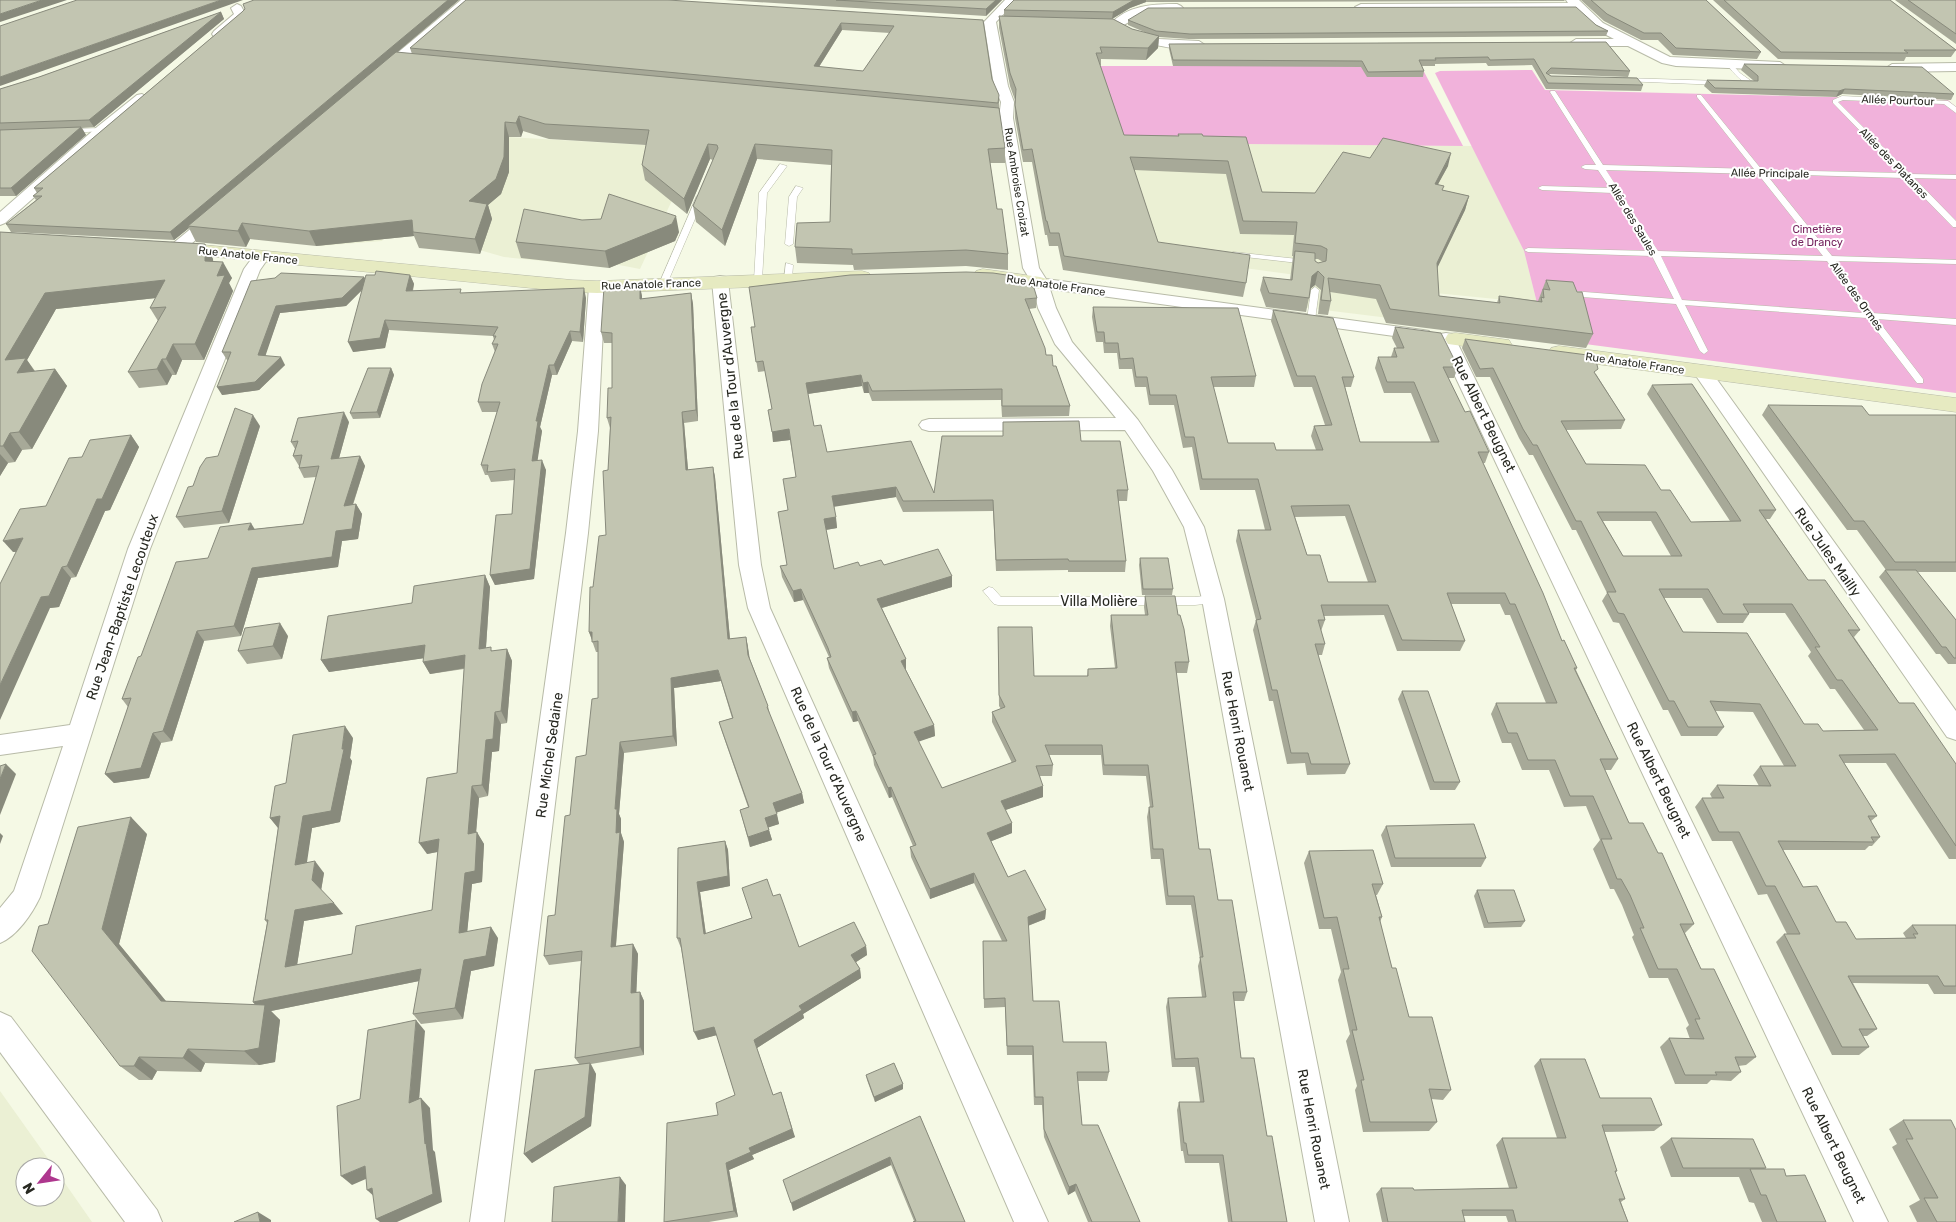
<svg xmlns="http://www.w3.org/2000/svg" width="1956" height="1222" viewBox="0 0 1956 1222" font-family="Rubik,sans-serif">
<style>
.built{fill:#ebf0d4}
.green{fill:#f1b2db}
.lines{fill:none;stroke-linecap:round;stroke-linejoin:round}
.lane-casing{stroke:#b8bba8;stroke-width:1}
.street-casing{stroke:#b8bba8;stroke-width:2}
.secondary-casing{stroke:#b8bba8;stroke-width:1}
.lane{fill:#fff;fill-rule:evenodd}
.street{fill:#fff;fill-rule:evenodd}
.secondary{fill:#e6eac1;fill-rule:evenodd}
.wall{fill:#a7a998;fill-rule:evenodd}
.shaded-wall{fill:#888a7c}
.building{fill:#c2c5b1;stroke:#888a7c;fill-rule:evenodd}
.labels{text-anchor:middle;stroke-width:4;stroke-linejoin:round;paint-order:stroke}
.far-street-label{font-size:11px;fill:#272821;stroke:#fff}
.far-park-label{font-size:11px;fill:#75245e;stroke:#fff}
.street-label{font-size:14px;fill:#272821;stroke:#fff}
</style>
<rect width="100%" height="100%" fill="#f5f9e5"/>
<g class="built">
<polygon points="692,93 695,151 640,269 614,264 605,267 504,257 424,234 383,239 382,241 319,246 438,133 645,145"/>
<polygon points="1121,143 1473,146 1524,251 1537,303 1405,290 1405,320 1300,307 1304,276 1156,256"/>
<polygon points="0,1091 54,1167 25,1167 25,1197 55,1197 55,1169 92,1222 0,1222"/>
</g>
<g class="green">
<polygon points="1097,66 1421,66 1463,146 1121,143"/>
<polygon points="1532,70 1545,90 1948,100 1956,107 1956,393 1585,344 1537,303 1524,251 1435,73 1440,71"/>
</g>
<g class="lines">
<defs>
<g id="lane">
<path d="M1727 63H1731L1740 73 1754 83V85C1744 86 1734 73 1727 65Z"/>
<polygon points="1624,78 1721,81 1724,83 1721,85 1622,81 1621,80"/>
<path d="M1551 91H1555L1603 165 1754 169 1697 97V95H1701L1762 170 1901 173 1833 103V100L1842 96 1948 101 1956 107V113L1944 104 1843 100 1838 102 1910 174 1956 175V179L1914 178 1956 221V227H1953L1905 178 1766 174 1832 256 1956 260V264L1836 261 1872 313 1956 319V325L1877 319 1923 379V383H1917L1867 318 1685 305 1708 351 1704 354 1700 351 1676 304 1569 296V292L1572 291 1674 299 1652 256 1528 252 1524 250 1528 248 1650 251 1613 193 1542 190 1538 188 1542 186 1610 188 1598 170 1585 169 1581 167 1585 165H1596L1550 92ZM1606 170 1758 174 1823 256 1658 251ZM1661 256 1827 261 1863 313 1682 300Z"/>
<polygon points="102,128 104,129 104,131 69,133 66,131 69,129"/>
<polygon points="780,164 787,166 767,193 762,280 758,282 754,280 759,193"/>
<polygon points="796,186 803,188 797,197 793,244 789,246 785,244 789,197"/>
<polygon points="697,196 704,198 667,284 663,286 660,286 659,284"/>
<polygon points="1233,252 1307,260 1311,262 1307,264 1236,256 1232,254"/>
<polygon points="786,263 793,265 792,279 788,281 784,279"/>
<polygon points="1315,287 1319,290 1315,320 1311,323 1307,320 1311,290"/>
<polygon points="989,587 993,588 1001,597 1195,597 1213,595 1219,599 1213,603 1195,605 998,605 994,604 983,591"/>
</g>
<g id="street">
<polygon points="461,0 474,0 388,75 378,75 377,72 378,69"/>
<polygon points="1005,0 1017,0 996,22 1008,86 1014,102 1013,118 1039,268 1046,279 1423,330 1429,331 1432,335 1429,339 1423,340 1050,289 1056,308 1072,342 1138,420 1172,470 1204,527 1224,599 1349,1222 1315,1222 1202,599 1184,527 1153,471 1125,430 929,431 922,429 919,425 922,421 929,419 1116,418 1055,344 1038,308 1032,283 1023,268 999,118 1001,102 994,86 984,22"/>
<polygon points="1566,0 1579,0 1603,23 1670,57 1780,62 1786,66 1780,70 1676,66 1662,63 1628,46 1572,46 1570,43 1576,39 1614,39 1595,29 1575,10 1361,10 1355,7 1361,4 1568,3"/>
<polygon points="237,4 241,6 246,15 244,18 222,37 214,37 212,34 214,31 234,14 231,8"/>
<path d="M1177 4 1181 6 1183 8 1181 10 1146 13 1116 29 1110 25C1126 5 1154 4 1177 4Z"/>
<path d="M1130 31 1159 39 1199 41 1205 45C1195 56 1140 42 1126 38L1124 35Z"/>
<polygon points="1956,63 1956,71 1892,72 1886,68 1892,64"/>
<polygon points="142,94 149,98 147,101 107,133 5,223 0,225 0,212 97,127 137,95"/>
<polygon points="216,210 221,212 224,215 221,218 183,251 171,251 169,248 171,245 211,212"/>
<path d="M261 252 267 254 269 257 260 270 150 549 40 897C32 914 17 936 0 943V908L14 891 63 746 0 755V735L70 725 128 549 244 269 255 254Z"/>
<polygon points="720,276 726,277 728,281 761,565 770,608 1048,1222 1014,1222 748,608 739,565 712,281 714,277"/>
<polygon points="597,282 603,283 605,287 598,431 588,533 504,1222 470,1222 566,533 578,431 589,287 591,283"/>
<polygon points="1446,333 1452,334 1455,338 1888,1222 1854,1222 1437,338 1440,334"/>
<polygon points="1705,367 1711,368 1714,372 1713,374 1956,711 1956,740 1947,737 1694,373 1697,369"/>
<polygon points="0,1012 11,1017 157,1210 162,1222 125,1222 0,1052"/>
</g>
<g id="secondary">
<polygon points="172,242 572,280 597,281 862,271 869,273 872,277 869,281 862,283 597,293 572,292 165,252 162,248 165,244"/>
<polygon points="983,269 1040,277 1047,279 1050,283 1047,287 1040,289 976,279 973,275 976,271"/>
<polygon points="1456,333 1509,340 1512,345 1509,350 1501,351 1448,344 1445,339 1448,334"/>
<polygon points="1559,346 1956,398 1956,412 1551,358 1548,353 1551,348"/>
</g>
</defs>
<use href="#lane" class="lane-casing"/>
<use href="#street" class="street-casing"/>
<use href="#secondary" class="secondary-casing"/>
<use href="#lane" class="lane"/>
<use href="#street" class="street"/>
<use href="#secondary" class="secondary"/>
</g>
<g class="wall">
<path d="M459 0 397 52 412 54 410 48 466 0 983 20 992 79 999 102V108L1005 148V163H990L997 209 1008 254V270L966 266 854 270 853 265 797 263 795 247 830 222 831 165 757 159 725 246 696 222 693 206 713 160 710 159 687 214 645 180 642 165 646 145 549 139 523 131 521 137H509V172L501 194 488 205 492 219 480 254 419 248 414 236 316 246 250 239 246 247 196 242 189 228 174 240 11 232 6 224 36 200 33 196 37 193 34 188 242 12ZM842 30 890 33 863 71 819 67Z"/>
<polygon points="725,0 1002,0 986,16"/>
<path d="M1014 0H1565L1564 1 1146 2 1130 8 1112 19 1132 29 1149 34 1128 25V20L1596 25 1608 31 1606 36 1189 39 1159 37 1158 48 1146 60 1101 59V65H1100L1124 135 1178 136V134L1203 136 1262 192 1315 193 1370 158 1448 166 1438 184 1442 190 1469 196 1465 210 1437 267 1439 296 1497 303 1499 296 1538 301 1546 280 1593 334 1586 348 1386 323 1376 299 1330 292 1331 301 1328 315 1318 314 1321 290 1315 285 1311 288 1306 312 1266 307 1260 290 1263 277 1290 280 1293 256H1292L1294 235 1240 234 1226 174 1134 170 1158 242 1246 283 1243 297 1063 270 1058 246H1049L1047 235H1045L1032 162H1023L1015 118V100L1010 86 999 28V16H1004V10ZM1315 259H1318L1323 262 1318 263 1315 261Z"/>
<polygon points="1581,0 1706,0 1761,52 1757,59 1673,55 1658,40 1641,40 1604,21"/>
<polygon points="1713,0 1890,0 1956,50 1951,57 1906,57 1904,61 1778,59"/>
<polygon points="1895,0 1956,0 1956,44"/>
<polygon points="221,12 224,19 94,127 82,128 86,135 16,196 0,196 0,89 39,77"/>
<polygon points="1606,42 1630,71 1628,77 1549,74 1551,76 1643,85 1641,91 1546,89 1532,65 1488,66 1486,63 1435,64 1435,66 1422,66 1424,71 1423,77 1367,77 1361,67 1173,66 1169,49 1169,44"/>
<polygon points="1744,64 1954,94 1951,100 1842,94 1836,97 1712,93 1704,86 1707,80 1754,81 1741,70"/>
<polygon points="582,220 679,232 675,241 609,268 521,258 516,242"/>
<polygon points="0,232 205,244 213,259 213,261 232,278 229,283 233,291 204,360 182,360 176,375 172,375 167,385 139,388 128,372 158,321 150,308 156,298 56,309 27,360 35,371 55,369 67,386 32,449 22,450 15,462 8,463 0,476"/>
<polygon points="375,275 410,275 414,284 413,291 586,298 583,342 572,341 557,375 552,375 540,427 542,431 537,460 546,470 534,579 495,585 490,575 512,514 515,480 491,482 488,475 485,475 481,465 497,412 482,412 478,402 495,352 492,344 494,340 493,336 389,330 385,348 353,352 362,290 346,306 280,313 265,355 285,365 259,390 222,395 228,360 227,360 222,352 275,278 364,277 365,278"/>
<polygon points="640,286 642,299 691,293 693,304 698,421 684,423 688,470 713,467 715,477 730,639 746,637 750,659 768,706 770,715 802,793 804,803 776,813 779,824 768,827 772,840 750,847 740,810 748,807 722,732 719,722 732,718 721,681 674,688 677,746 624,753 619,814 621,819 621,833 624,842 616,946 633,944 638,954 636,992 640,992 644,1001 644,1055 591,1064 596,1074 591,1126 532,1163 524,1154 580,1065 575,1058 581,961 549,965 544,956 555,915 570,815 586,755 598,698 598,652 596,652 589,632 593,587 606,535 610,428 607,418 612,388 612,343 604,343 601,332"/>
<polygon points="1037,298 1036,308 1029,309 1046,355 1053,366 1070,406 1069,416 1002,417 1001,400 872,401 869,393 864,393 862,386 808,394 814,426 827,452 934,493 1003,436 1003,422 1081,441 1128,490 1127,501 1118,501 1126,561 1125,572 1068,572 1068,570 996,571 993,511 903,512 896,497 834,506 837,528 826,530 834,569 860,566 884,565 952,576 952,587 882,608 906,659 906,670 934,725 935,736 918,741 942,788 1012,763 992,722 992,712 1001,709 999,706 998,627 1034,676 1087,676 1088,669 1115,668 1110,626 1111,615 1145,615 1144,607 1145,596 1178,615 1189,662 1187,673 1176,673 1199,849 1218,900 1247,992 1244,1001 1234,1001 1241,1058 1267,1136 1287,1222 1228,1222 1219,1163 1185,1163 1183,1151 1181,1151 1177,1110 1179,1102 1200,1102 1195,1067 1172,1067 1166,1007 1168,998 1202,997 1198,966 1200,959 1191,905 1166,905 1160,859 1151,859 1147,817 1149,807 1150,807 1146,776 1103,775 1101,755 1049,755 1053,765 1052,776 1040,776 1043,797 1005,810 1012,823 1012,833 991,841 1008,877 1046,910 1045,919 1028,926 1033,1001 1063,1042 1109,1072 1107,1081 1078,1081 1082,1125 1140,1222 1088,1222 1075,1191 1068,1195 1044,1137 1042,1105 1034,1105 1032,1055 1007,1055 1005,1007 984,1008 983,941 1002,941 974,883 930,899 911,857 910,847 913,846 892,797 889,798 874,765 873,757 858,721 853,722 829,668 827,658 829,657 803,600 794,602 782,577 780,566 787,565 788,510 796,477 790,440 773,442 772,409 765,371 758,372 751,327"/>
<path d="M1093 307 1256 376 1254 387H1213L1228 443 1276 450H1316L1311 436 1314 426 1325 425 1312 387H1294L1271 321 1273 310 1354 377 1351 387H1345L1360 442H1431L1411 393H1384L1375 368 1378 357H1391L1394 348H1397L1392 338 1395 327 1458 367 1454 378H1448L1465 412 1489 452 1485 463H1483L1562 641 1577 668 1576 670 1618 759 1611 770H1604L1629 823 1658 853 1694 924 1685 933 1701 969 1756 1057 1746 1065 1738 1066 1741 1072 1731 1081 1711 1080 1707 1084H1675L1660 1047 1669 1038 1690 1039 1686 1028 1689 1025 1668 978H1649L1632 937 1634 935 1622 905 1614 889H1610L1593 849 1600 840 1586 806 1564 807 1549 770H1522L1511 743H1502L1491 714 1496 703H1546L1510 615H1505L1500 604H1451L1465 641 1460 651H1397L1384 615 1324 616 1325 620 1321 631 1325 644 1322 655H1318L1350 764 1345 774 1307 775 1305 763 1287 764 1273 701H1269L1264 678 1253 630 1256 620 1236 541 1238 530H1265L1255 490H1200L1192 447 1183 448 1174 405H1149L1146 387H1135L1132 369H1119L1117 353H1104L1103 342H1096L1092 317ZM1345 516 1368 582H1328L1307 555 1295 517Z"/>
<path d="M1465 339 1596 374 1625 420 1621 429 1566 430 1586 464 1661 490 1691 522 1730 521 1647 394 1652 385 1776 510 1770 519H1766L1808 580 1860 630 1854 637 1899 703 1956 764V859H1949L1886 763H1844L1877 816 1871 821 1880 837 1872 846H1869L1865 850H1783L1803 887 1836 922 1856 939 1906 938 1903 933 1912 925H1956V994H1934L1928 984 1853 983 1877 1029 1867 1036H1863L1869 1047 1859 1055H1832L1776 942 1784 934H1787L1767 894 1758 895 1732 841H1712L1695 807 1702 798H1712L1710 794 1717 785 1759 786 1753 775 1760 766H1784L1753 712 1715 711 1724 727 1717 736H1681L1668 710H1663L1619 623 1613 622 1602 601 1607 593 1576 530H1572L1533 455H1529L1519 438 1490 377H1476L1462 348ZM1603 521H1651L1671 556H1623ZM1664 598H1702L1717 623H1743L1749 614V613H1785L1811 652 1808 656 1830 689H1835L1864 730 1823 731 1804 724 1683 632Z"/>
<polygon points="391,368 394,375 380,418 353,419 350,413"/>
<polygon points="1768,405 1869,415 1956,415 1956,572 1917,572 1956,620 1956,664 1948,664 1940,654 1936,654 1879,577 1885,570 1886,570 1857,530 1847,530 1762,415"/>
<polygon points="349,422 339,458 360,456 365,466 353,505 356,504 362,514 358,539 342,541 338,567 258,578 241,636 204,641 172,741 161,743 149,778 114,783 105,774 128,707 122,699 141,656 208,558 255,529 303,524 316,477 304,478 299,468 299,466 293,456 295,449 291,442"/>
<polygon points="260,426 229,523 184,528 176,517 193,486 218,456"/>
<polygon points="131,435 139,447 110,510 105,511 76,577 71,578 59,607 50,608 16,552 13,552 82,457"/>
<polygon points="1140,558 1173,589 1172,595 1142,595 1139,565"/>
<polygon points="485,575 490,587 486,648 493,651 507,649 512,661 507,723 501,724 499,751 492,752 488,796 479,798 476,832 484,844 482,882 472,884 467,932 498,938 494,966 471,971 463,1019 421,1024 413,1014 419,981 271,1011 280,1020 275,1062 259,1065 205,1063 201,1072 157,1071 152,1080 139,1080 120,1066 48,924 147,834 119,944 166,1001 255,1005 253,1002 267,923 265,920 278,828 270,818 286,783 353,738 350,758 352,761 340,822 312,828 306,863 324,873 321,890 343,914 304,921 297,965 352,954 432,910 438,852 427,854 457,773 464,669 430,674 423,662 424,658 329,672 321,660 412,603"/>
<polygon points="288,636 282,659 247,664 238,651"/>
<polygon points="1402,691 1460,782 1455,790 1430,790 1398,699"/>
<polygon points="1386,826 1486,858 1481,867 1391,867 1381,835"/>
<polygon points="725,841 728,850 730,886 700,892 706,934 751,918 773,896 799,947 866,946 867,955 856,962 860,969 861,978 803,1014 804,1018 757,1048 773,1095 795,1137 752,1155 754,1159 729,1170 738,1217 709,1222 664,1222 718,1115 735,1095 717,1035 698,1040 681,948 677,938 678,848"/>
<polygon points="1309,851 1383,884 1377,895 1376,895 1382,917 1380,922 1392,968 1409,1017 1451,1090 1443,1100 1431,1099 1437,1122 1429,1131 1363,1132 1355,1090 1357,1086 1346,1041 1350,1034 1338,980 1341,972 1331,929 1319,929 1304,863"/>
<polygon points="1477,890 1525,921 1521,927 1484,928 1474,896"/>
<polygon points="1540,1059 1600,1098 1662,1125 1654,1131 1604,1132 1617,1171 1615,1173 1625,1199 1621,1202 1628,1222 1508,1222 1506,1216 1463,1216 1465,1222 1382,1222 1376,1194 1381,1188 1414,1190 1509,1188 1496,1145 1502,1138 1557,1138 1534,1066"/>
<polygon points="866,1075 903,1089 875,1102 867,1080"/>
<polygon points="920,1116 965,1222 914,1221 891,1165 793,1211"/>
<polygon points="1903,1120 1956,1222 1917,1222 1909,1206 1920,1200 1892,1147 1897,1144 1889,1129"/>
<polygon points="1671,1138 1766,1168 1764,1169 1786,1176 1826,1222 1762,1222 1754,1203 1749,1202 1739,1177 1671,1177 1660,1147"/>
</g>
<g class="shaded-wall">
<polygon points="42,0 67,0 0,22 0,14"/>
<polygon points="221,0 243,0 0,86 0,77"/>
<polygon points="448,0 459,0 190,227 188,226 189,228 174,240 170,232"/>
<polygon points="996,0 1002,0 986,16 986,9"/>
<polygon points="1134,0 1146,0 1146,2 1130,8 1112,19 1113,12"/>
<polygon points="221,12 224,19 94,127 89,120"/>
<polygon points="841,23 842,30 815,73 814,66"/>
<polygon points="1159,36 1158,48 1146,60 1148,48"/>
<polygon points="1845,89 1842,94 1836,97 1839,91"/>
<polygon points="519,116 523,131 521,137 516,123"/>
<polygon points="505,122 509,137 509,172 501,194 488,205 492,219 480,254 475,239 469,201"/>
<polygon points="81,127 86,135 16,196 11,188"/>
<polygon points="708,144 710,159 687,214 684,199"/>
<polygon points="755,144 757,159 725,246 722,230"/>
<polygon points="1451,153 1448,166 1431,197 1435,184"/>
<polygon points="1469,196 1465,210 1433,277 1437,263"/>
<polygon points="676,216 679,232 675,241 609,268 605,251"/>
<polygon points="412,220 413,232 414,236 316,246 309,231"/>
<polygon points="242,223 250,239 246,247 238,231"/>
<polygon points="205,244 213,259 214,277 205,261"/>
<polygon points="223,262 232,278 229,283 233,291 204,360 195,344 217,276"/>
<polygon points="1318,271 1315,285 1309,290 1312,276"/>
<polygon points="410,275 414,284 410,301 406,291"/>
<polygon points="364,277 368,284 346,306 280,313 263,363 258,355 276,306"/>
<polygon points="165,280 174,296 56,309 27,360 37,375 29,390 5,360 45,293"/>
<polygon points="640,286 642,296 642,309 640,299"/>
<polygon points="584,288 586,298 583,342 580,332"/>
<polygon points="691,293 693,304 698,421 696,410"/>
<polygon points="385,320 389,330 385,348 353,352 348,342"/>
<polygon points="570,331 572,341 557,375 554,365"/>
<polygon points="173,344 182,360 176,375 166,359"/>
<polygon points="281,357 285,365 259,390 222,395 217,387"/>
<polygon points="162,359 172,375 167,385 157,369"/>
<polygon points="549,365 552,375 540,427 542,431 536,471 532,461 536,421"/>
<polygon points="391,368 394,375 380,418 377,412"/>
<polygon points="55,369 67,386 32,449 19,432"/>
<polygon points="861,375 862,386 807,394 806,383"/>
<polygon points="868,382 869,393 864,393 863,383"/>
<polygon points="344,412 349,422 336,469 331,459"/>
<polygon points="682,412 684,423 689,481 686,470"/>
<polygon points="253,415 260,426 229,523 222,511"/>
<polygon points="789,429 790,440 773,442 772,432"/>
<polygon points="10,433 22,450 15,462 3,446"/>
<polygon points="131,435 139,447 110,510 105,511 76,577 67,566 97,499"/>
<polygon points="0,454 8,463 0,476"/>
<polygon points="360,456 365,466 349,516 344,506"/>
<polygon points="542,460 546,470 534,579 495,585 490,575"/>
<polygon points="713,467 715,477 731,650 728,639"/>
<polygon points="896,487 896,497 833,507 832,496"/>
<polygon points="356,504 362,514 358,539 342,541 338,567 258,578 241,636 234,626 252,568 336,531"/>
<polygon points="836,517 837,528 825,530 824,519"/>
<polygon points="251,523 257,533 248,530"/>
<polygon points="23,538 32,550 13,552 3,541"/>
<polygon points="62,567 71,578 59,607 50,608 0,720 0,685 41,597"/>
<polygon points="485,575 490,587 485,661 479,649"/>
<polygon points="952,576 952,587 878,609 877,599"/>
<polygon points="801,589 803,600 794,602 793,591"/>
<polygon points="280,623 288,636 282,659 273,646"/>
<polygon points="197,631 204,641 172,741 163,731"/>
<polygon points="589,632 592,632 593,642"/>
<polygon points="746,637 748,647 750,666 748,655"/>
<polygon points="425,645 432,657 329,672 321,660"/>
<polygon points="507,649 512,661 507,723 501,711"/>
<polygon points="465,655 471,667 430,674 423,662"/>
<polygon points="906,659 906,670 901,661"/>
<polygon points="718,670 721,681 674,688 677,746 673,736 671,678"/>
<polygon points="856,711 858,721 853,722 852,712"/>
<polygon points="495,712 501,724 499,751 492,752 488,796 482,785 486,740"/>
<polygon points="934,725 935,736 915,743 914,732"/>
<polygon points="345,726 353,738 350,758 352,761 340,822 312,828 305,876 295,865 303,816 342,749"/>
<polygon points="153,733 161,743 149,778 114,783 105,774"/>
<polygon points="620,742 624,753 619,814 621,819 621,833 624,842 615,956 611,947 616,833 615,809"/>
<polygon points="6,764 16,774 0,815 0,779"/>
<polygon points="472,786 479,798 475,845 468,834"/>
<polygon points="1043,786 1043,797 1000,812 1001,801"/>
<polygon points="891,787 892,797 889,798 888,788"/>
<polygon points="802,793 804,803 775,813 773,803"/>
<polygon points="777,814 779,824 767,828 765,818"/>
<polygon points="280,816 279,829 270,818"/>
<polygon points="131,817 147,834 119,944 178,1016 161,1001 102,929"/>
<polygon points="1012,823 1012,833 987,843 987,833"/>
<polygon points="769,830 772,840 750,847 748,837"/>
<polygon points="477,832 484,844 482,882 472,884 466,944 459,933 465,873"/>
<polygon points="0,833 3,836 0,844"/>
<polygon points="439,839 446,850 427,854 419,843"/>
<polygon points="725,841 728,850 730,886 700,892 707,943 704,934 697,882"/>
<polygon points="315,861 324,873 321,891 312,880"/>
<polygon points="974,873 974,883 930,899 930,889"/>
<polygon points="334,903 343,914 304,921 295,978 285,967 295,910"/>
<polygon points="1046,910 1045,919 1027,926 1028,917"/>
<polygon points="491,927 498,938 494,966 471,971 463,1019 455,1008 464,960"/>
<polygon points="633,944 638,954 636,1002 631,993"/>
<polygon points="866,946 867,955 853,964 851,955"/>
<polygon points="421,969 429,979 271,1011 280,1020 275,1062 259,1065 244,1051 264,1013 253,1002"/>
<polygon points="860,969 861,978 803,1014 804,1018 757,1048 754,1040 799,1006"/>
<polygon points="640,992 644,1001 644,1055 640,1047"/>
<polygon points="416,1020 425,1031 418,1113 409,1103"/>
<polygon points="714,1027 717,1035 698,1040 694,1032"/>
<polygon points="188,1049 205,1063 201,1072 183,1058"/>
<polygon points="139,1057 157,1071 152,1080 134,1066"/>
<polygon points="590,1063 596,1074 591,1126 532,1163 524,1154"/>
<polygon points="903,1084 903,1089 875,1102 874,1097"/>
<polygon points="781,1092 795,1137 752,1155 754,1159 729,1170 738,1217 734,1211 726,1163"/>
<polygon points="421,1098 430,1108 433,1150 435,1152 442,1202 397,1222 380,1222 376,1219"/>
<polygon points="890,1157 891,1165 793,1211 791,1203"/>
<polygon points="365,1166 375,1175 352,1185 341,1176"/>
<polygon points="620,1177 626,1185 625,1222 618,1222"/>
<polygon points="1076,1184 1075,1191 1068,1195 1069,1187"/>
<polygon points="372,1188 377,1199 367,1190"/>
<polygon points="258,1212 271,1220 271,1222 260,1222"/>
</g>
<g class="building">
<polygon points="0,0 42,0 0,14"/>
<polygon points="77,0 221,0 0,77 0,26"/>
<polygon points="254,0 448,0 170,232 6,224 42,196 33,196 43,188 34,188 242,12 245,9 243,4"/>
<path d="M466 0H668L983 20 992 79 999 95 998 103 410 48ZM841 23 894 26 863 71 814 66Z"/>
<polygon points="836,0 996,0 986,9"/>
<polygon points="1014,0 1134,0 1113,12 1004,10"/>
<polygon points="1591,0 1706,0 1761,52 1676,48 1661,33 1644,33 1607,14"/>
<polygon points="1724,0 1890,0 1956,50 1904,50 1908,53 1781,52"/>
<polygon points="1908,0 1956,0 1956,34"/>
<polygon points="1576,7 1596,25 1608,31 1190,34 1156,31 1128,20 1148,8"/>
<polygon points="221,12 89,120 0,123 0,89 39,77"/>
<polygon points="999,16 1113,19 1132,29 1159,36 1148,48 1100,47 1102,53 1096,53 1124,135 1179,136 1178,134 1202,134 1203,136 1246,137 1262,192 1315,193 1343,152 1370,158 1383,138 1451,153 1435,184 1444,186 1442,190 1469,196 1437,263 1439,296 1500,303 1499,296 1542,302 1541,297 1544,298 1543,289 1550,290 1546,280 1573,282 1577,292 1582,292 1593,334 1390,309 1380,285 1328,278 1331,301 1321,300 1324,277 1318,271 1312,276 1309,298 1269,293 1263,277 1292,280 1295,251 1315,253 1315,261 1318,263 1326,261 1327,249 1321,246 1295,243 1297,222 1243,221 1228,161 1130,157 1158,242 1250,255 1246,283 1064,256 1059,233 1050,233 1047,221 1046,221 1032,149 1023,150 1015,105 1016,89 1010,73"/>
<polygon points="1606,42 1630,71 1551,68 1546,73 1551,76 1637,78 1643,85 1548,83 1534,59 1490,60 1488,57 1435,58 1436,60 1419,60 1424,71 1368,72 1362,61 1173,60 1169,44"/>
<polygon points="396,52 999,108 1005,148 988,149 997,209 1002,209 1008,254 966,250 852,254 852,249 795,247 797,223 830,222 832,150 755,144 722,230 693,206 718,148 717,145 708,144 684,199 642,165 649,130 545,124 519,116 516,123 505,122 504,157 496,179 469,201 487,204 475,239 413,232 412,220 309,231 242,223 238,231 188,226"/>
<polygon points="1744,64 1922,67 1954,94 1845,89 1839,91 1715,88 1707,80 1758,81 1758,76"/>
<polygon points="81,127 11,188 0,188 0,130"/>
<polygon points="609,194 676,216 672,224 605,251 516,242 524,209 582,220 601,219"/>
<polygon points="0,232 205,244 205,261 223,262 217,276 225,275 195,344 173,344 166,359 162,359 157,369 128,372 166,307 150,308 165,280 45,293 5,360 26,358 17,373 55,369 19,432 10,433 3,446 0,446"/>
<polygon points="376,271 410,275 406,291 461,289 460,293 584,288 580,332 570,331 554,365 549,365 536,421 538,421 532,461 542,460 530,569 490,575 496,515 512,514 515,469 487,472 488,465 481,465 500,402 478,402 482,384 498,344 492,344 496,336 493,336 498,327 385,320 380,338 348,342 366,275 375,275"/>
<polygon points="966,272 993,273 1013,276 1034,288 1037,298 1025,299 1045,348 1046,355 1052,355 1053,366 1056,366 1070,406 1002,406 1002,389 872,391 868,382 863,383 861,375 806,383 814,426 821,425 827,452 911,441 934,493 942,436 1003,436 1003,422 1079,421 1081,441 1120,441 1128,490 1117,490 1126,561 1069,561 1068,559 996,560 993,500 903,501 896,487 832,496 836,517 824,519 834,569 858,562 860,566 881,560 884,565 938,549 952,576 877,599 906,659 901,661 934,725 914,732 942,788 1016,761 992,712 1005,707 999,695 998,627 1032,627 1034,676 1088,676 1088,669 1117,668 1111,615 1148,615 1145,596 1175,596 1178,615 1180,615 1184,629 1189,662 1175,662 1199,849 1210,849 1218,900 1232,900 1247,992 1233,992 1241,1058 1254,1058 1267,1136 1272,1136 1287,1222 1232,1222 1223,1155 1188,1155 1186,1143 1184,1143 1179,1102 1204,1102 1198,1058 1175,1059 1168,998 1206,997 1200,957 1203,957 1194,896 1168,896 1163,849 1153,849 1149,807 1153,807 1148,765 1104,765 1102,745 1045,745 1053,765 1036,766 1043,786 1001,801 1012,823 987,833 1008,877 1025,870 1046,910 1028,917 1033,1001 1059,1001 1063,1042 1106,1042 1109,1072 1077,1072 1082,1125 1098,1125 1140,1222 1092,1222 1076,1184 1069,1187 1044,1129 1043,1097 1035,1097 1033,1046 1007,1046 1005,998 984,999 983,941 1007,941 974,873 930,889 910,847 916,845 891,787 888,788 873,755 876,754 856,711 852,712 827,658 831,657 828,648 801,589 793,591 780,566 787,565 778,512 788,510 783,479 796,477 789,429 772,432 768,410 772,409 763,361 756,362 751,327 755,327 749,287 850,275"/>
<polygon points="281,273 364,277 342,298 276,306 258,355 281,357 255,382 217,387 231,352 222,352 251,281 275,278"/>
<polygon points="640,286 640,299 691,293 696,410 682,412 686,470 713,467 728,639 746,637 748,655 768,706 767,707 802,793 773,803 777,814 765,818 769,830 748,837 740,810 749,807 719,722 733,718 718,670 671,678 673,736 620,742 615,809 617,809 616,833 620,832 611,947 633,944 631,993 640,992 640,1047 575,1058 582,951 544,956 548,916 555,915 565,816 570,815 576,757 586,755 592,699 598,698 598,641 592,642 592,632 589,632 590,587 593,587 599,536 606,535 603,471 608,470 611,417 607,418 608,388 612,388 612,333 601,332 604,287"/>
<path d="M1093 307 1238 308 1256 376 1211 377 1228 443H1274L1276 450H1323L1314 426 1332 425 1315 376H1297L1273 310 1333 318 1354 377H1342L1360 442H1439L1414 382H1387L1378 357H1397L1394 348H1404L1395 327 1441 333 1458 367H1443L1465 412 1470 411 1489 452H1478L1543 593 1562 641 1564 640 1577 668H1574L1618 759H1600L1629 823H1643L1658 853H1662L1694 924H1680L1701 969H1714L1756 1057H1735L1741 1072H1715L1717 1075H1685L1669 1038 1704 1039 1695 1019H1700L1677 969H1658L1640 928H1644L1630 895 1621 879H1617L1601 839H1612L1593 796H1570L1555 760H1528L1517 733H1508L1496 703H1557L1515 604H1510L1505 593H1447L1465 641 1402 640 1388 605H1321L1325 620H1318L1325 644H1315L1350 764H1311L1308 753H1291L1277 690H1272L1267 668 1256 620 1261 619 1238 530H1271L1258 479H1202L1194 437H1185L1176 395H1150L1147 377H1136L1133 358 1120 359 1118 343H1105L1104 332H1097ZM1349 505 1376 582H1328L1320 555H1307L1291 506Z"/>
<path d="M1465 339 1595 356 1598 369 1594 372 1625 420 1561 421 1586 464 1645 465 1661 490H1670L1691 522 1741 521 1652 385 1692 384 1776 510H1759L1808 580H1825L1860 630H1848L1899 703H1914L1956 764V846L1895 754 1839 755 1877 816H1868L1880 837H1871L1874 842 1778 841 1803 887 1817 886 1836 922H1846L1856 939 1916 938 1913 934H1918L1912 925H1956V986H1944L1938 976H1848L1877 1029H1859L1869 1047H1842L1784 934H1800L1775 886H1766L1739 832H1719L1702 798H1724L1717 785 1771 786 1760 766H1796L1760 704 1710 701 1724 727H1688L1674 701H1669L1624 614 1618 613 1607 592H1616L1581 521H1576L1537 445H1533L1523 429 1493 368 1480 369ZM1597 512H1656L1682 556H1623ZM1659 589H1708L1723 614H1749L1743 604H1792L1820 647H1815L1837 680H1842L1878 730 1823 731 1818 724H1804L1747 633 1683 632Z"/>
<polygon points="368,368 391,368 377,412 350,413"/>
<polygon points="1768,405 1862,406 1869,415 1956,415 1956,562 1895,562 1864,521 1854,521"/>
<polygon points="235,408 253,415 222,511 176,517 188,487 193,486 200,467 206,458 218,456"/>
<polygon points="344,412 331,459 360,456 344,506 356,504 352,529 336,531 332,557 252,568 234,626 197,631 163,731 153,733 141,768 105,774 131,698 122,699 138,657 141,656 176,562 208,558 220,527 251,523 248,530 303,524 319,466 299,468 302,455 293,456 298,441 291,442 298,418"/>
<polygon points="131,435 102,499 97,499 67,566 62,567 49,596 41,597 0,685 0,584 23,538 3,541 20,509 46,506 69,458 82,457 90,440"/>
<polygon points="1140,558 1168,558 1173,589 1143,589"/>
<polygon points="1885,570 1916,570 1956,620 1956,658 1954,658 1946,647 1942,647"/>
<polygon points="485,575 479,649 491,647 491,651 507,649 501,711 495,712 493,739 486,740 482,785 472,786 468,834 477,832 475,871 465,873 459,933 491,927 486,956 464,960 455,1008 413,1014 421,969 253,1002 268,920 265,920 280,816 270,818 275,786 286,783 293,735 345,726 342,749 344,749 331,811 303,816 295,865 315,861 312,880 334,903 295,910 285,967 352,954 356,926 432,910 439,839 419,843 427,778 457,773 465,655 423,662 425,645 321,660 328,616 412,603 414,586"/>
<polygon points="280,623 273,646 238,651 245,628"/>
<polygon points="1402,691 1428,691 1460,782 1434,782"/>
<polygon points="6,764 0,779 0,766"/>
<polygon points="131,817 102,929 161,1001 265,1005 259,1048 244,1051 188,1049 183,1058 139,1057 134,1066 120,1066 32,951 39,926 48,924 78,827"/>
<polygon points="1474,824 1486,858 1395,858 1386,826"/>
<polygon points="725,841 728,876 697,882 704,934 752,918 742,888 767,879 773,896 780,894 799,947 854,922 866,946 851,955 860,969 799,1006 802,1010 754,1040 773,1095 781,1092 792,1129 749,1148 751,1152 726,1163 734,1211 664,1222 667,1123 718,1115 716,1103 735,1095 714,1027 694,1032 680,938 677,938 678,848"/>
<polygon points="1373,850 1383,884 1372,884 1382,917 1379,917 1392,968 1396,968 1409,1017 1432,1017 1451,1090 1429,1089 1437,1122 1370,1122 1361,1080 1364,1080 1352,1030 1357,1030 1343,969 1349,969 1337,917 1324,918 1309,851"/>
<polygon points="1477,890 1514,890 1525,921 1488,923"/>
<polygon points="416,1020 409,1103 421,1098 425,1144 426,1143 433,1194 376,1219 372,1188 367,1190 365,1166 341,1176 337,1106 360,1099 368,1030"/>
<polygon points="1540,1059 1585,1059 1600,1098 1651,1098 1662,1125 1602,1125 1617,1171 1615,1171 1625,1199 1619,1199 1628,1222 1516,1222 1513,1210 1462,1210 1465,1222 1388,1222 1381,1188 1413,1188 1414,1190 1517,1188 1502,1138 1566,1138"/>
<polygon points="590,1063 585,1117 524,1154 535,1070"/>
<polygon points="894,1063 903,1084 874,1097 866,1075"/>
<polygon points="920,1116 965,1222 913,1222 916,1221 890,1157 791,1203 783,1180"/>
<polygon points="1903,1120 1951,1120 1956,1130 1956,1222 1937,1222 1924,1198 1938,1198 1906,1139 1913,1139"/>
<polygon points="1671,1138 1753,1139 1766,1168 1683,1168"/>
<polygon points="1750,1169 1784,1169 1786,1176 1805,1175 1826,1222 1777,1222 1766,1195 1761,1195"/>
<polygon points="620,1177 618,1222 552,1222 554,1187"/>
<polygon points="258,1212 260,1222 234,1222"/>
</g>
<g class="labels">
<g class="far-street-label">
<text transform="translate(1898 100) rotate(2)" y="4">Allée Pourtour</text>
<text transform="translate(1894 163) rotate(46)" y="4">Allée des Platanes</text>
<text transform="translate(1770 173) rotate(1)" y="4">Allée Principale</text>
<text transform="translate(1017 182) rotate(81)" y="4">Rue Ambroise Croizat</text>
<text transform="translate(1633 219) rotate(59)" y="4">Allée des Saules</text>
<text transform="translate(248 255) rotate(6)" y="4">Rue Anatole France</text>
<text transform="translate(651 284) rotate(-2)" y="4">Rue Anatole France</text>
<text transform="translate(1056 285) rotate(8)" y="4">Rue Anatole France</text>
<text transform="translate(1857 296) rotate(54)" y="4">Allée des Ormes</text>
<text transform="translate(1635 363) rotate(8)" y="4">Rue Anatole France</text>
</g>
<g class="far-park-label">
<text x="1817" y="233">Cimetière<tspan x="1817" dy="13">de Drancy</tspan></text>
</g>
<g class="street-label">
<text transform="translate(730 376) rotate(-96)" y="5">Rue de la Tour d'Auvergne</text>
<text transform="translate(1484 414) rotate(64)" y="5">Rue Albert Beugnet</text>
<text transform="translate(1828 552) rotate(55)" y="5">Rue Jules Mailly</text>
<text x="1099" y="606">Villa Molière</text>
<text transform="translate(122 607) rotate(-71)" y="5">Rue Jean-Baptiste Lecouteux</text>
<text transform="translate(1238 731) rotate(79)" y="5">Rue Henri Rouanet</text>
<text transform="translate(549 755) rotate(-82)" y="5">Rue Michel Sedaine</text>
<text transform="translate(829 764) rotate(66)" y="5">Rue de la Tour d'Auvergne</text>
<text transform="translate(1659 780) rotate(64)" y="5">Rue Albert Beugnet</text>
<text transform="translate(1314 1129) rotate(79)" y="5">Rue Henri Rouanet</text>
<text transform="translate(1834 1145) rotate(64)" y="5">Rue Albert Beugnet</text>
</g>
</g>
<g transform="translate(40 1182) rotate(240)"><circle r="24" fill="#ffffff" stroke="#a9a9a6"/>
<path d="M0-4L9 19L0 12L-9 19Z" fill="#ae378e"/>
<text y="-8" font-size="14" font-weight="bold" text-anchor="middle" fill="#272821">N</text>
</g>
</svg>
